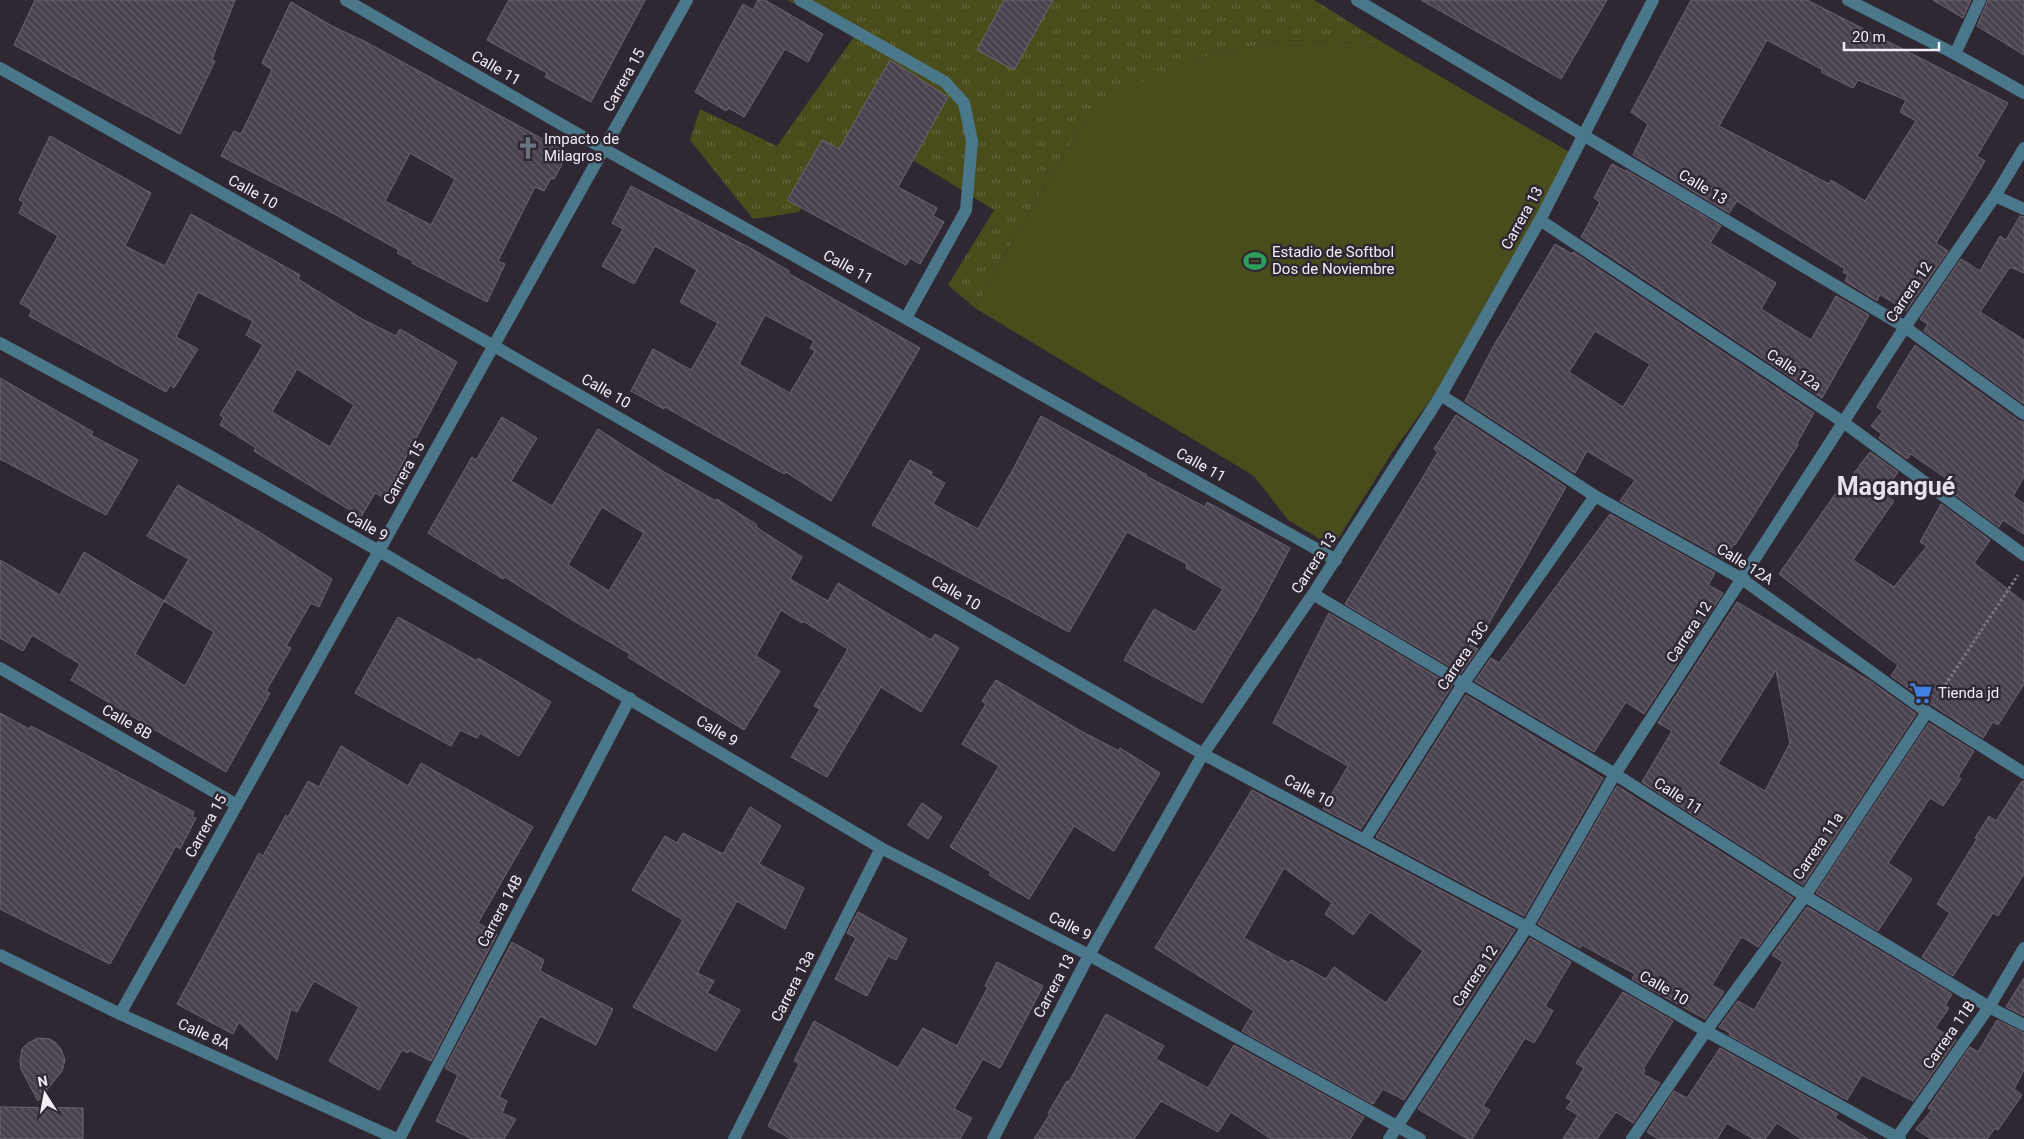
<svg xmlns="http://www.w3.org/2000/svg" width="2024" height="1139" viewBox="0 0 2024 1139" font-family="Roboto,sans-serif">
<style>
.grass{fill:url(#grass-tufts)}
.pitch{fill:#484d1b}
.building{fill:url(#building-back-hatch);stroke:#6e6572;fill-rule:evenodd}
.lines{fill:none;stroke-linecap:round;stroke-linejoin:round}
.path{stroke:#7e7882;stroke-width:3;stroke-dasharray:2.5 2.5;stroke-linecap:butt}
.minor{stroke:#4b778b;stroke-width:12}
.labels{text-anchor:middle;stroke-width:5;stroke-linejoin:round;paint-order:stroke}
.street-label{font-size:15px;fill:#f3eef6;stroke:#2f2833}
.poi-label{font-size:15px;fill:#f3eef6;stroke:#2f2833;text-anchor:start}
.town-label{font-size:25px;font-weight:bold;fill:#e8dfee;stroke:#2f2833}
</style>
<defs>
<pattern id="grass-tufts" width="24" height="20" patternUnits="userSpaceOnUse" patternTransform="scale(1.25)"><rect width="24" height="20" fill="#484d1b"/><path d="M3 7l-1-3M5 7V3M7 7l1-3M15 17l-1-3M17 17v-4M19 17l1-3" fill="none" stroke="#63673d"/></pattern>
<pattern id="building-back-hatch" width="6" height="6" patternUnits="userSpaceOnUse" patternTransform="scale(1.25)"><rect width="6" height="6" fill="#49414d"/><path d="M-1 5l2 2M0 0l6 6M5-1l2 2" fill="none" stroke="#645d67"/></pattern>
</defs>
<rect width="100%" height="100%" fill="#2f2833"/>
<polygon class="grass" points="787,0 1314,0 1385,44 1282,40 1193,59 1083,124 1027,215 975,308 948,285 994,210 858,126 799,212 753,219 690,140 700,109 777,146 856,34"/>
<polygon class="pitch" points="1282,40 1385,44 1571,153 1436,392 1393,451 1333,547 1288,520 1254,476 975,308 1027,215 1083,124 1130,87 1193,59"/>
<g class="building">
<polygon points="35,0 235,0 212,59 215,61 180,134 14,45"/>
<polygon points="509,0 645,0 591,102 545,77 547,73 487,40"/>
<polygon points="758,0 765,0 823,34 808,62 785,49 744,117 729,108 726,111 695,92 743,4 753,10"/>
<polygon points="1004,0 1053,0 1014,70 977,50"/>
<polygon points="1421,0 1607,0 1561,79"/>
<path d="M1691 0H1807L2008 103 1977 156 1985 161 1936 243 1948 251 1906 311 1880 294 1877 301 1845 281 1848 275 1843 272 1845 269 1737 201 1729 213 1633 155 1648 124 1631 112ZM1767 40 1823 70 1821 72 1853 88 1858 80 1906 100 1900 112 1916 121 1865 201 1831 180 1829 184 1719 126Z"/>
<polygon points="1933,0 1971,0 1963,18"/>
<polygon points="1988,0 2024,0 2024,55 1977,26"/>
<path d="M291 2 332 26 366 42 568 153 554 179 551 178 544 191 535 187 498 261 505 264 487 302 412 263 413 261 397 253 399 250 338 216 221 156 234 131 241 134 272 70 262 63ZM410 153 455 179 431 225 385 201Z"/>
<polygon points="890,60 948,97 898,187 937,208 933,216 944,222 920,264 910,258 906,265 787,200 822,140 839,149"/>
<path d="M50 136 151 193 125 246 165 266 191 214 300 275 298 279 362 319 396 336 400 329 457 362 384 498 375 493 361 517 254 451 256 448 220 425 224 418 220 415 263 345 246 335 253 321 198 292 176 337 198 349 174 388 170 385 166 392 29 316 32 310 20 303 58 236 19 213 24 202 19 200ZM297 369 354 405 330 447 272 412Z"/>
<polygon points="1612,164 1625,171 1626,170 1721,226 1710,243 1776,283 1761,309 1811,340 1836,296 1869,315 1822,398 1581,237 1600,202 1594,198"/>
<path d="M631 186 752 249 789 271 788 273 920 348 831 501 786 472 784 474 665 407 664 409 631 391 653 349 691 370 718 323 680 302 697 270 655 246 634 284 602 266 623 229 612 223ZM765 315 814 341 810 348 815 351 790 393 739 364Z"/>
<polygon points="2020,216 2024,217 2024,273 2010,267 1980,312 2024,340 2024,404 1924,331 1928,324 1920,319 1961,259 1980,271 2000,236 2006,240"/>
<path d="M1555 244 1572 254 1573 252 1814 413 1797 443 1798 445 1735 545 1734 544 1724 559 1620 501 1635 480 1587 451 1575 473 1465 401 1493 347ZM1595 331 1650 364 1623 407 1569 372Z"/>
<polygon points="1915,345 2019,421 2024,422 2024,477 2013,496 2024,504 2024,534 2003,520 1999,527 1949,490 1953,483 1911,454 1907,459 1879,438 1882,434 1871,426 1883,411 1877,407"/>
<polygon points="0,378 93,432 91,435 138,460 106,515 0,459"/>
<polygon points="1456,415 1566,487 1475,648 1478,649 1461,673 1345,604 1417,487 1438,452 1434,449"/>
<polygon points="1041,416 1147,475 1146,476 1205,507 1207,502 1290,548 1258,609 1202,703 1124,660 1154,609 1195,632 1223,589 1186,568 1187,564 1127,532 1069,632 872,525 910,460 932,472 931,475 945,483 933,504 978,529 1011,473"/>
<path d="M502 417 537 438 511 481 552 506 598 429 664 472 716 501 717 499 757 525 756 527 802 557 790 579 828 601 838 583 931 640 935 634 959 648 921 712 881 687 827 777 791 757 820 709 814 706 848 649 803 621 802 623 781 610 756 656 780 671 744 730 628 657 630 654 574 621 505 577 503 579 428 533 472 457 476 460ZM602 507 644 533 609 591 568 565Z"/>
<polygon points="1870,452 1898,472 1883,493 1894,501 1853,560 1894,587 1927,546 1920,542 1941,504 1990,540 1974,563 2024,602 2024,684 1998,725 1993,722 1983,738 1932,705 1891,676 1898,665 1779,574 1841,486 1843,488"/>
<path d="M178 485 259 532 332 579 319 607 311 603 286 646 291 648 266 691 270 693 226 772 71 680 80 664 32 635 23 651 0 638V560L60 595 84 552 164 601 189 559 147 536ZM164 601 214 632 185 686 135 654Z"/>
<polygon points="1610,514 1715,573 1708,585 1723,593 1644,714 1626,702 1594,752 1475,681 1491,658 1499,663"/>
<path d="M1737 602 1870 681 1916 714 1803 885 1642 782 1672 731 1658 723ZM1776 670 1790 743 1765 791 1718 764Z"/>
<polygon points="1329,613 1452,686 1361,829 1323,809 1348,766 1273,723"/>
<polygon points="398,617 477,661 478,658 551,702 519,756 480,733 477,738 460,730 451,746 355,693"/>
<polygon points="996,680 1079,730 1119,751 1120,748 1160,773 1114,851 1074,826 1029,899 989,875 991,872 950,847 999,766 962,744 986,704 982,701"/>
<polygon points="1466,695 1603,778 1524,916 1376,837"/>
<polygon points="0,713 29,729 31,726 194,812 192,817 196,818 180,849 176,846 110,964 0,909"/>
<polygon points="1929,723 1974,751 1958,777 1961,779 1943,806 1930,798 1888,863 1912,879 1878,931 1816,893"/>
<polygon points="341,746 408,786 421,763 533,827 478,923 497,934 431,1061 409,1050 408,1053 402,1050 379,1090 329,1061 359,1007 314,981 297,1012 291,1009 277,1060 239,1022 233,1034 177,1004 259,853 263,856 286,815 288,817 308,781 319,787"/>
<polygon points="2022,781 2024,781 2024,874 1998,916 1993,913 1953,976 1922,957 1950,913 1937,904 1977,839 1975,838 1989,816 1996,821"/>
<polygon points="1617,786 1793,898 1758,947 1742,937 1738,942 1712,985 1724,992 1705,1019 1632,979 1635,974 1582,945 1580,948 1538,924"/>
<path d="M1252 790 1515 930 1404 1100 1383 1089 1373 1104 1242 1031 1254 1011 1155 948ZM1284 868 1332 903 1325 914 1353 935 1370 912 1423 951 1386 1003 1334 967 1326 979 1291 960 1289 963 1244 938Z"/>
<polygon points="922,803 942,817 928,839 908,825"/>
<polygon points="750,807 781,826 759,864 804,888 785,929 737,901 697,973 714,981 707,993 740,1010 716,1051 633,1007 683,920 632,890 665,836 677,843 683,833 723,854"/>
<polygon points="1807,907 1952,994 1945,1006 1949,1008 1935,1028 1956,1040 1913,1101 1862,1075 1847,1100 1729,1035 1730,1033 1719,1027 1738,1001 1754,1010 1783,962 1772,955"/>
<polygon points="858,912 907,939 896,960 888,956 867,996 835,979 856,938 847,933"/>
<polygon points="1530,938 1571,962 1545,1006 1553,1011 1534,1043 1525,1038 1483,1106 1490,1110 1472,1139 1468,1139 1418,1109"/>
<polygon points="512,942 544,960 540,971 613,1009 596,1045 540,1016 499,1097 507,1101 502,1113 516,1119 504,1139 472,1139 436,1121 458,1075 445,1068"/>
<polygon points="997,962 1043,986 1000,1068 983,1059 954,1109 972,1118 960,1139 791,1139 768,1126 799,1064 794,1061 814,1021 898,1068 923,1028 957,1046 988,987 985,986"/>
<polygon points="2024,978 2024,1016 2006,1007"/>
<polygon points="1623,992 1673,1021 1643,1069 1645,1070 1643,1074 1660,1083 1633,1123 1616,1112 1597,1139 1563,1139 1578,1115 1566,1108 1572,1101 1566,1098 1584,1068 1576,1063"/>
<polygon points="1106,1014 1164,1046 1156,1059 1208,1088 1234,1045 1364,1117 1350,1139 1271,1139 1231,1112 1218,1132 1161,1101 1134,1139 1034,1139 1050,1114 1048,1113 1067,1081 1069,1082"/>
<polygon points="1997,1020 2024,1033 2024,1070 2014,1089 2022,1095 1998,1130 1995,1128 1987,1139 1931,1139 1916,1129 1932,1110 1928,1108 1970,1047 1978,1052"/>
<polygon points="38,1038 50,1039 56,1043 61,1049 65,1060 62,1071 38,1101 21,1069 20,1061 22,1049 28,1043"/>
<polygon points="1720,1048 1838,1114 1835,1118 1868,1139 1801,1139 1777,1123 1765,1139 1753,1139 1727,1123 1717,1139 1658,1139 1647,1132 1674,1091 1687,1098"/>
<polygon points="0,1107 83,1108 83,1139 0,1139"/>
</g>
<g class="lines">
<polyline class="path" points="1940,693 2018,575"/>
<g class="minor">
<polyline points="346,0 604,149 1336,560"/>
<polyline points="800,0 945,82 964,103 972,141 966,210 906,318"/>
<polyline points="1357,0 1905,327 2024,414"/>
<polyline points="1848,0 1955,54 2024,93"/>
<polyline points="1955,54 1980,0"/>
<polyline points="0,68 494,346 1203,754 1527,927 1706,1031 1900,1139"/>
<polyline points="1995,196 2024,209"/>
<polyline points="1540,220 1843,422 2024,555"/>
<polyline points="0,343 203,452 379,551 881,848 1089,955 1420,1139"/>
<polyline points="1441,395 1595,496 1742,579 1927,712 2024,773"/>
<polyline points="1313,594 1615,774 1805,896 1989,1007 2024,1025"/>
<polyline points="0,668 237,805"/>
<polyline points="1365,839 1463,684 1595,496"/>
<polyline points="0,955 120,1014 397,1139"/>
<polyline points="120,1014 687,0"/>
<polyline points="399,1139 630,698"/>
<polyline points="734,1139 881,848"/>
<polyline points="993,1139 1089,955 1203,754 1313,594 1441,395 1540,220 1653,0"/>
<polyline points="1389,1139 1527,927 1615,774 1905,327 1995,196 2024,148"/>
<polyline points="1632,1139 1706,1031 1805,896 1927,712"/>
<polyline points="1896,1139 1989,1007 2024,948"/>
</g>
</g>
<defs>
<symbol id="church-bare" viewBox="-9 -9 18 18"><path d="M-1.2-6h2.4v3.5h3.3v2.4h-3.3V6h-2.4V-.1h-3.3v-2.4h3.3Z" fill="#6b7280" stroke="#2f2833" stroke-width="2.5" paint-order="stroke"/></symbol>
<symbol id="stadium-bare" viewBox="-9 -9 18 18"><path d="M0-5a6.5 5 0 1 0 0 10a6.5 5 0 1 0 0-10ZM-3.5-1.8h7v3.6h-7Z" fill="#2e9e5b" stroke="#2f2833" stroke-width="2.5" paint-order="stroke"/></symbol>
<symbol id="supermarket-bare" viewBox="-9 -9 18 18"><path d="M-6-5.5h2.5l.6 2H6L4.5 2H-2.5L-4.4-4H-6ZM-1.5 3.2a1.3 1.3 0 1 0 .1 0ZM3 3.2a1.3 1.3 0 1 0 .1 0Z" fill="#3f7fe0" stroke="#2f2833" stroke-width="2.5" paint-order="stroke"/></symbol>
</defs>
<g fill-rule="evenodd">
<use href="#church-bare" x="512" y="132" width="32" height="32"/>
<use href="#stadium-bare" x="1239" y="245" width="32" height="32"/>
<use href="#supermarket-bare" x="1905" y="677" width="32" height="32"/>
</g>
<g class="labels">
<g class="street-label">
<text transform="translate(496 68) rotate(30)" y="5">Calle 11</text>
<text transform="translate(624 80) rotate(-61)" y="5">Carrera 15</text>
<text transform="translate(1703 187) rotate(31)" y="5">Calle 13</text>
<text transform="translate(253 192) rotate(29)" y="5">Calle 10</text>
<text transform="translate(1522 218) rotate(-61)" y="5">Carrera 13</text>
<text transform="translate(848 267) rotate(29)" y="5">Calle 11</text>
<text transform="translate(1909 292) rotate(-56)" y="5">Carrera 12</text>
<text transform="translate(1794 370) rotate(34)" y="5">Calle 12a</text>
<text transform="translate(606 391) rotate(30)" y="5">Calle 10</text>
<text transform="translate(1201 465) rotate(29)" y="5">Calle 11</text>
<text transform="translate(404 473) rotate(-61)" y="5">Carrera 15</text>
<text transform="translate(367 526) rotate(29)" y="5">Calle 9</text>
<text transform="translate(1314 563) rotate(-57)" y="5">Carrera 13</text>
<text transform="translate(1745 564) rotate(32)" y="5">Calle 12A</text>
<text transform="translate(956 593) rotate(30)" y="5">Calle 10</text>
<text transform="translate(1689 632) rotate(-57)" y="5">Carrera 12</text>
<text transform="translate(1463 656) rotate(-56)" y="5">Carrera 13C</text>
<text transform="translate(127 722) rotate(30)" y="5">Calle 8B</text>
<text transform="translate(717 731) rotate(31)" y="5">Calle 9</text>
<text transform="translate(1309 791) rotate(28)" y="5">Calle 10</text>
<text transform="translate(1678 796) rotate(33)" y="5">Calle 11</text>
<text transform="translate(206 826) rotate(-61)" y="5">Carrera 15</text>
<text transform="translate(1818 846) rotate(-56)" y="5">Carrera 11a</text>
<text transform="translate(500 911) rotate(-62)" y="5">Carrera 14B</text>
<text transform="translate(1070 926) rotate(27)" y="5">Calle 9</text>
<text transform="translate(1475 976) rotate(-57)" y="5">Carrera 12</text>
<text transform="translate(793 986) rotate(-63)" y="5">Carrera 13a</text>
<text transform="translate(1054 986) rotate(-62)" y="5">Carrera 13</text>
<text transform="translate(1664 988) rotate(30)" y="5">Calle 10</text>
<text transform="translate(204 1034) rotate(24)" y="5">Calle 8A</text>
<text transform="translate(1949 1035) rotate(-55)" y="5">Carrera 11B</text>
</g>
<g class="poi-label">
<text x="544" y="144">Impacto de<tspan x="544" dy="17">Milagros</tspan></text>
<text x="1272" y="257">Estadio de Softbol<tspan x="1272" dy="17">Dos de Noviembre</tspan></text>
<text x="1938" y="698">Tienda jd</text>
</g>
<g class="town-label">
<text x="1896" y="495">Magangué</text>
</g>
</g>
<g transform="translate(45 1094) rotate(349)" stroke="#2f2833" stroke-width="4" paint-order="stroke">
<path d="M0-4L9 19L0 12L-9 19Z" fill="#f3eef6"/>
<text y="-8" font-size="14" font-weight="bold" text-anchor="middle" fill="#f3eef6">N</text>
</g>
<path d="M1844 42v8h95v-8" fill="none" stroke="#f3eef6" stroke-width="2.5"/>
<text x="1852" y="42" font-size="15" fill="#f3eef6" stroke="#2f2833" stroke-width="4" paint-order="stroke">20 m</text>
</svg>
